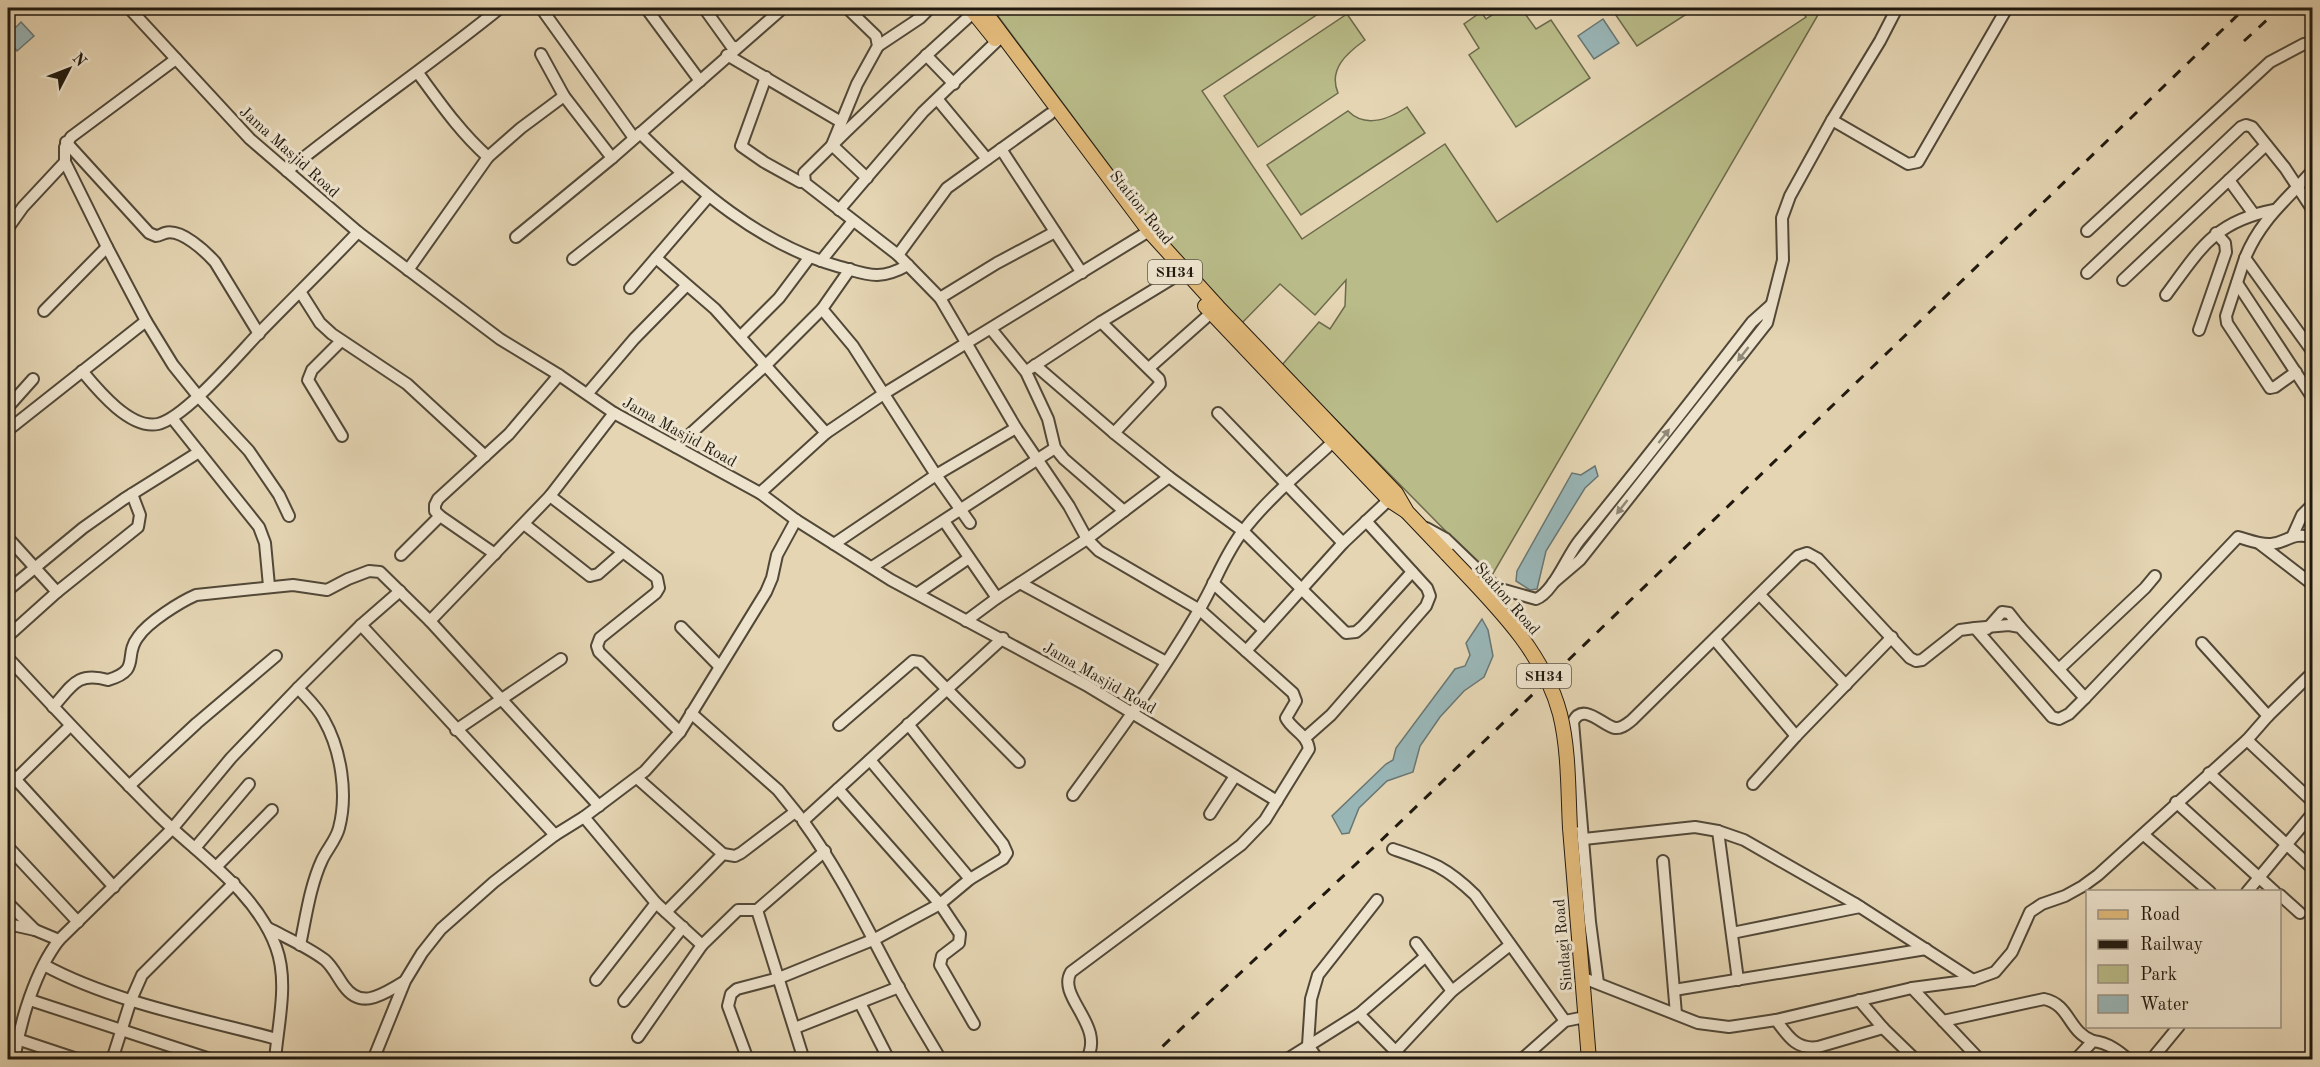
<svg xmlns="http://www.w3.org/2000/svg" width="2320" height="1067" viewBox="0 0 2320 1067" font-family="'Old Standard TT',serif">
<style>
.green{fill:#b9bc89;stroke:#6c6a4c;stroke-width:1.5}
.water{fill:#99b6b7;stroke:#697774;stroke-width:1.5}
.lines{fill:none;stroke-linecap:round;stroke-linejoin:round}
.minor-casing{stroke:#514838;stroke-width:14}
.major-casing{stroke:#20190f;stroke-width:16}
.minor{stroke:#eee4ce;stroke-width:10}
.major{stroke:#e2ba7a;stroke-width:14}
.rail{stroke:#20190f;stroke-width:3;stroke-dasharray:10 10;stroke-linecap:butt}
.major-bridge-casing{stroke:#20190f;stroke-width:16;stroke-linecap:butt}
.major-bridge{stroke:#e2ba7a;stroke-width:14}
.oneway{fill:#918978}
.labels{text-anchor:middle;stroke-width:6;stroke-linejoin:round;paint-order:stroke}
.shield{fill:#eee4ce;stroke:#5e5648;stroke-width:1.5}
.shield-label{font-size:15px;font-weight:bold;fill:#20190f}
.street-label{font-size:16px;fill:#20190f;stroke:#eee4ce}
</style>
<rect width="100%" height="100%" fill="#e5d5b3"/>
<filter id="stains"><feTurbulence type="fractalNoise" baseFrequency=".00333" numOctaves="4"/><feColorMatrix values="0 0 0 0 .2 0 0 0 0 .09 0 0 0 0 .02 0 0 0 .5 -.17"/></filter>
<radialGradient id="worn" r=".72"><stop offset=".6" stop-color="#630" stop-opacity="0"/><stop offset="1" stop-color="#630" stop-opacity=".3"/></radialGradient>
<g class="green">
<polygon points="992,8 1327,8 1202,91 1302,239 1445,144 1497,222 1806,17 1800,8 1822,8 1491,577 1282,365 1319,322 1330,329 1345,306 1346,280 1315,315 1280,284 1242,323 1161,235"/>
<polygon points="1503,8 1521,8 1536,29 1551,20 1590,78 1516,127 1469,55 1479,48 1464,24 1481,12 1486,19"/>
<polygon points="1611,8 1696,8 1637,46"/>
<path d="M1347 14 1365 40C1347 53 1328 69 1338 93L1258 147 1224 96Z"/>
<path d="M1407 107 1425 133 1301 215 1267 165 1348 111C1366 129 1389 119 1407 107Z"/>
</g>
<g class="water">
<polygon points="1603,19 1619,43 1594,59 1578,36"/>
<polygon points="21,22 34,36 17,51 8,39 8,35"/>
<polygon points="1595,466 1598,476 1585,488 1546,551 1537,589 1530,590 1516,581 1517,571 1572,473 1581,475"/>
<polygon points="1482,619 1488,630 1493,656 1484,677 1464,691 1440,717 1420,746 1413,772 1387,781 1359,808 1349,833 1342,834 1332,816 1386,764 1393,760 1396,748 1455,669 1465,666 1470,655 1466,643"/>
</g>
<g class="lines">
<defs>
<g id="minor">
<polyline points="129,8 250,139 358,232 500,339 559,375 614,413 760,493 796,520 891,580 1086,685 1277,801"/>
<polyline points="541,8 634,138"/>
<polyline points="646,8 700,81"/>
<polyline points="704,8 732,47 735,47"/>
<polyline points="847,8 876,36 878,46 857,84 832,145 867,178"/>
<path d="M974 12C916 64 859 118 804 173L805 183 898 255 940 298 1016 428 1069 506 1087 539 1099 551 1200 610 1293 693 1296 701 1286 718C1292 730 1307 734 1309 749L1265 820 1241 845 1071 972C1056 997 1107 1026 1086 1060"/>
<polyline points="878,46 920,18 930,8"/>
<polyline points="541,54 564,96 612,158"/>
<polyline points="727,55 841,122"/>
<polyline points="926,55 954,84"/>
<polyline points="176,59 71,137 65,147 65,162 107,247 146,321 173,365 198,396 249,451 279,495 289,516"/>
<path d="M418 73C440 103 460 132 488 157"/>
<polyline points="766,77 741,146 764,162 800,182"/>
<polyline points="938,100 987,159"/>
<polyline points="1832,120 1908,164 1918,162 2007,8"/>
<path d="M640 133C696 189 760 244 837 266 867 274 878 282 908 265"/>
<path d="M66 142 149 233 156 236C159 236 162 234 165 233 181 228 206 252 215 262L259 334"/>
<polyline points="1001,149 1082,273"/>
<path d="M287 171C357 114 431 64 500 8"/>
<path d="M2312 171C2286 201 2261 219 2245 258L2312 351"/>
<polyline points="2229,180 2253,213"/>
<polyline points="839,210 923,112 997,41"/>
<polyline points="8,228 23,207 65,162"/>
<polyline points="2087,231 2270,62 2304,44 2312,43"/>
<polyline points="516,237 612,158 783,8"/>
<polyline points="898,255 947,188 1050,114"/>
<polyline points="656,258 715,309 826,433"/>
<polyline points="2245,258 2226,316 2227,323 2270,388 2275,387 2296,372"/>
<polyline points="573,259 681,174"/>
<polyline points="821,261 853,221"/>
<polyline points="408,270 488,157 521,128 564,96"/>
<polyline points="2087,273 2241,127 2246,125 2252,127 2285,168 2312,209"/>
<polyline points="2123,280 2266,145"/>
<polyline points="2237,283 2312,397"/>
<polyline points="630,288 709,196"/>
<polyline points="301,293 320,323 332,334 407,384 485,456"/>
<path d="M2166 295C2200 249 2215 221 2274 210"/>
<polyline points="940,298 997,263 1055,232"/>
<polyline points="822,309 853,346 936,475 970,523"/>
<polyline points="44,311 107,247"/>
<polyline points="1101,322 1159,379 1160,384 1114,433"/>
<polyline points="991,329 1026,372 1048,419 1055,448 1064,459 1124,511"/>
<polyline points="2199,330 2226,252 2225,243 2216,233"/>
<polyline points="741,336 779,298 809,258"/>
<polyline points="341,341 312,370 308,380 342,436"/>
<polyline points="1035,365 1114,433 1169,477 1243,531 1346,633 1356,632 1363,626 1412,572"/>
<polyline points="1031,368 1101,322 1178,275"/>
<polyline points="1149,368 1211,313"/>
<path d="M82 371C97 389 130 430 158 424 185 418 238 355 259 333 292 299 326 266 358 232"/>
<polyline points="588,393 634,339 686,286"/>
<polyline points="8,407 33,379"/>
<polyline points="1218,413 1343,543"/>
<polyline points="172,418 259,527 265,543 269,586"/>
<polyline points="8,430 146,321"/>
<polyline points="676,447 766,365 822,309 850,269"/>
<polyline points="760,493 826,433 885,393 1149,231"/>
<polyline points="550,496 657,578 659,588 656,593 600,638 597,646 599,652 680,732"/>
<polyline points="440,516 435,511 435,505 438,499 509,434 559,375"/>
<polyline points="944,521 997,598"/>
<polyline points="524,524 590,576 598,574 622,553"/>
<path d="M1426 528 1446 539 1497 588 1536 599C1553 593 1567 556 1579 541 1638 469 1695 396 1752 322L1771 305"/>
<polyline points="2293,535 2302,515 2312,505"/>
<polyline points="8,538 57,592"/>
<polyline points="834,544 936,475 1016,428"/>
<polyline points="2260,544 2312,584"/>
<polyline points="401,555 440,516 495,554"/>
<polyline points="872,567 1055,448"/>
<polyline points="1020,583 1166,662"/>
<polyline points="1213,583 1264,630"/>
<polyline points="1553,583 1580,560 1767,323 1783,260 1782,218 1790,196 1832,120 1880,41 1897,8"/>
<polyline points="8,590 83,528 124,499 199,452"/>
<polyline points="918,593 969,558"/>
<polyline points="1760,595 1846,685"/>
<polyline points="430,621 550,496 614,413"/>
<polyline points="966,621 997,598 1087,539 1169,477"/>
<polyline points="361,625 555,835"/>
<polyline points="681,627 719,666"/>
<polyline points="1975,628 2009,625 2020,627 2085,698"/>
<polyline points="1987,629 2002,612 2009,613 2020,627"/>
<polyline points="8,636 57,592 138,527 140,515 132,494"/>
<polyline points="1715,640 1796,736"/>
<polyline points="2202,643 2268,716"/>
<polyline points="1246,651 1343,543 1394,495"/>
<path d="M8 658C57 711 107 764 159 816 199 855 256 892 276 947 289 982 278 1023 275 1060"/>
<polyline points="2059,669 2145,588 2155,576"/>
<path d="M298 688C307 698 318 708 324 720 341 750 348 794 339 828 336 840 327 849 322 860 310 886 306 917 300 945"/>
<path d="M53 707C72 686 77 671 108 680 142 670 123 656 138 637 148 622 180 602 196 595L293 585 327 590 348 579 369 571 380 572 430 621 599 806"/>
<polyline points="691,713 778,790 799,816"/>
<polyline points="839,725 913,661 920,662 1019,762"/>
<polyline points="456,730 561,659"/>
<polyline points="1305,738 1331,715 1426,606 1430,596 1427,588 1366,521"/>
<polyline points="2247,740 2312,801"/>
<polyline points="870,760 970,879"/>
<polyline points="8,771 114,887"/>
<polyline points="2209,773 2312,868"/>
<polyline points="637,778 723,854"/>
<polyline points="1753,784 1796,736 1892,637"/>
<polyline points="129,786 197,723 276,656"/>
<polyline points="8,787 70,726"/>
<polyline points="838,789 940,904 960,934 959,943 942,956 940,965 974,1024"/>
<path d="M1073 795C1117 735 1161 675 1199 610 1215 584 1224 555 1243 531 1269 497 1303 470 1334 441"/>
<polyline points="2176,802 2275,892"/>
<polyline points="1210,814 1235,776"/>
<polyline points="584,817 656,903 702,945"/>
<polyline points="1718,831 1738,980"/>
<polyline points="2144,835 2210,892"/>
<polyline points="1584,839 1695,827 1718,831 1744,840 1854,903 1973,980"/>
<polyline points="8,847 78,922"/>
<polyline points="195,848 249,784"/>
<path d="M1393 849C1431 862 1445 866 1475 895L1565 1021"/>
<polyline points="1663,861 1676,1014"/>
<polyline points="216,867 272,810"/>
<polyline points="2247,892 2312,814"/>
<polyline points="2280,895 2300,913"/>
<polyline points="8,903 35,930"/>
<polyline points="666,912 723,854 735,856 741,853 795,812"/>
<polyline points="8,924 35,930 59,940 172,829 231,758 298,688 361,625 400,591"/>
<path d="M268 928C287 938 308 947 325 960 333 967 338 978 344 986 362 1011 384 993 404 982"/>
<polyline points="1732,933 1860,907"/>
<polyline points="1416,943 1452,991"/>
<path d="M44 965C112 1002 202 1019 277 1039"/>
<polyline points="1581,977 1698,1023 1729,1027 1776,1020 1912,988 1973,980 1995,972 2012,952 2030,912 2042,904 2065,896 2083,886 2098,875 2247,740 2268,716 2312,673"/>
<polyline points="596,980 656,903"/>
<path d="M1598 983 1590 922 1573 722C1583 701 1603 726 1615 728 1622 729 1628 723 1632 720L1798 556 1807 553 1818 559 1910 658 1916 661 1922 660 1960 630 1975 628 2052 717 2059 719 2069 714 2085 698 2238 537C2249 540 2260 545 2271 544 2289 542 2290 532 2312 537"/>
<polyline points="1912,988 1980,1060"/>
<polyline points="1674,990 1926,949"/>
<polyline points="30,1000 213,1060"/>
<polyline points="1859,1000 1883,1028 1916,1060"/>
<polyline points="624,1001 683,927"/>
<polyline points="860,1003 889,1060"/>
<polyline points="1359,1014 1404,1060"/>
<path d="M1776 1020C1788 1036 1796 1050 1818 1047L1883 1028"/>
<path d="M1943 1021 2044 999C2071 1005 2067 1031 2093 1041"/>
<polyline points="795,1028 899,987"/>
<polyline points="638,1037 702,945 738,910 757,910"/>
<polyline points="17,1039 80,1060"/>
<polyline points="1396,1051 1452,991 1510,945"/>
<path d="M14 1060C20 1022 35 971 59 940"/>
<polyline points="112,1060 131,1000 142,975 234,883"/>
<polyline points="373,1060 405,981 422,953 441,929 494,882 555,835 584,817 645,771 680,732 766,592 772,578 777,555 796,520"/>
<polyline points="748,1060 728,1006 731,994 737,989 779,978 875,939 940,904 970,879 1003,859 1007,853 1003,844 908,724"/>
<polyline points="804,1060 757,910 825,851"/>
<path d="M941 1060C927 1036 912 1012 899 988 868 931 841 873 803 821L1003 638"/>
<polyline points="1286,1060 1359,1014 1426,956"/>
<polyline points="1318,1060 1308,1045 1311,999 1318,975 1377,900"/>
<polyline points="1521,1060 1565,1021 1585,1017"/>
<path d="M2073 1060 2079 1056 2093 1041C2108 1043 2118 1050 2129 1060"/>
<polyline points="2151,1060 2179,1026"/>
</g>
<g id="major">
<polyline points="970,8 995,39"/>
<polyline points="982,8 1149,231 1218,307 1396,493 1407,512 1447,554"/>
<polyline points="1205,306 1389,500 1406,511"/>
<polyline points="1570,828 1589,1060"/>
</g>
</defs>
<use href="#minor" class="minor-casing"/>
<use href="#major" class="major-casing"/>
<use href="#minor" class="minor"/>
<use href="#major" class="major"/>
<g class="rail">
<polyline points="2244,41 2280,8"/>
<polyline points="1148,1060 1391,831 2245,8"/>
</g>
<defs>
<path id="major-bridge" d="M1447 554C1491 601 1543 649 1560 714 1569 750 1568 791 1570 828"/>
</defs>
<use href="#major-bridge" class="major-bridge-casing"/>
<use href="#major-bridge" class="major-bridge"/>
</g>
<defs><path id="oneway-solid" d="M-6-.8H1V-3.2L6.5 0L1 3.2V.8H-6Z" transform="scale(1.5)"/></defs>
<g class="oneway">
<use href="#oneway-solid" transform="translate(1743 354) rotate(128)"/>
<use href="#oneway-solid" transform="translate(1664 436) rotate(-52)"/>
<use href="#oneway-solid" transform="translate(1622 507) rotate(128)"/>
</g>
<g class="labels">
<g class="shield">
<rect x="1148" y="260" width="54" height="24" rx="4.5"/>
<rect x="1517" y="664" width="54" height="24" rx="4.5"/>
</g>
<g class="shield-label">
<text x="1175" y="277">SH34</text>
<text x="1544" y="681">SH34</text>
</g>
<g class="street-label">
<text transform="translate(290 151) rotate(42)" y="6">Jama Masjid Road</text>
<text transform="translate(1142 207) rotate(51)" y="6">Station Road</text>
<text transform="translate(680 431) rotate(29)" y="6">Jama Masjid Road</text>
<text transform="translate(1508 598) rotate(49)" y="6">Station Road</text>
<text transform="translate(1100 677) rotate(30)" y="6">Jama Masjid Road</text>
<text transform="translate(1562 945) rotate(-95)" y="6">Sindagi Road</text>
</g>
</g>
<rect width="2320" height="1067" fill="none" stroke="#e5d5b3" stroke-width="30"/>
<rect x="9" y="9" width="2302" height="1049" fill="none" stroke="#20190f" stroke-width="3"/>
<rect x="15" y="15" width="2290" height="1037" fill="none" stroke="#20190f" stroke-width="1.5"/>
<rect x="2086" y="890" width="195" height="138" fill="#eee4ce" stroke="#9c9382" stroke-width="1.5"/>
<rect x="2098" y="910" width="30" height="9" fill="#e2ba7a" stroke="#9c9382" stroke-width="1.5"/>
<text x="2140" y="920" font-size="18" fill="#20190f">Road</text>
<rect x="2098" y="940" width="30" height="9" fill="#20190f" stroke="#9c9382" stroke-width="1.5"/>
<text x="2140" y="950" font-size="18" fill="#20190f">Railway</text>
<rect x="2098" y="965" width="30" height="18" fill="#b9bc89" stroke="#9c9382" stroke-width="1.5"/>
<text x="2140" y="980" font-size="18" fill="#20190f">Park</text>
<rect x="2098" y="995" width="30" height="18" fill="#99b6b7" stroke="#9c9382" stroke-width="1.5"/>
<text x="2140" y="1010" font-size="18" fill="#20190f">Water</text>
<g transform="translate(69 69) rotate(48)" stroke="#eee4ce" stroke-width="4.5" paint-order="stroke">
<path d="M0-4.5L10 22L0 15L-10 22Z" fill="#20190f"/>
<text y="-9" font-size="16" font-weight="bold" text-anchor="middle" fill="#20190f">N</text>
</g>
<rect width="100%" height="100%" filter="url(#stains)"/>
<rect width="100%" height="100%" fill="url(#worn)"/>
</svg>
